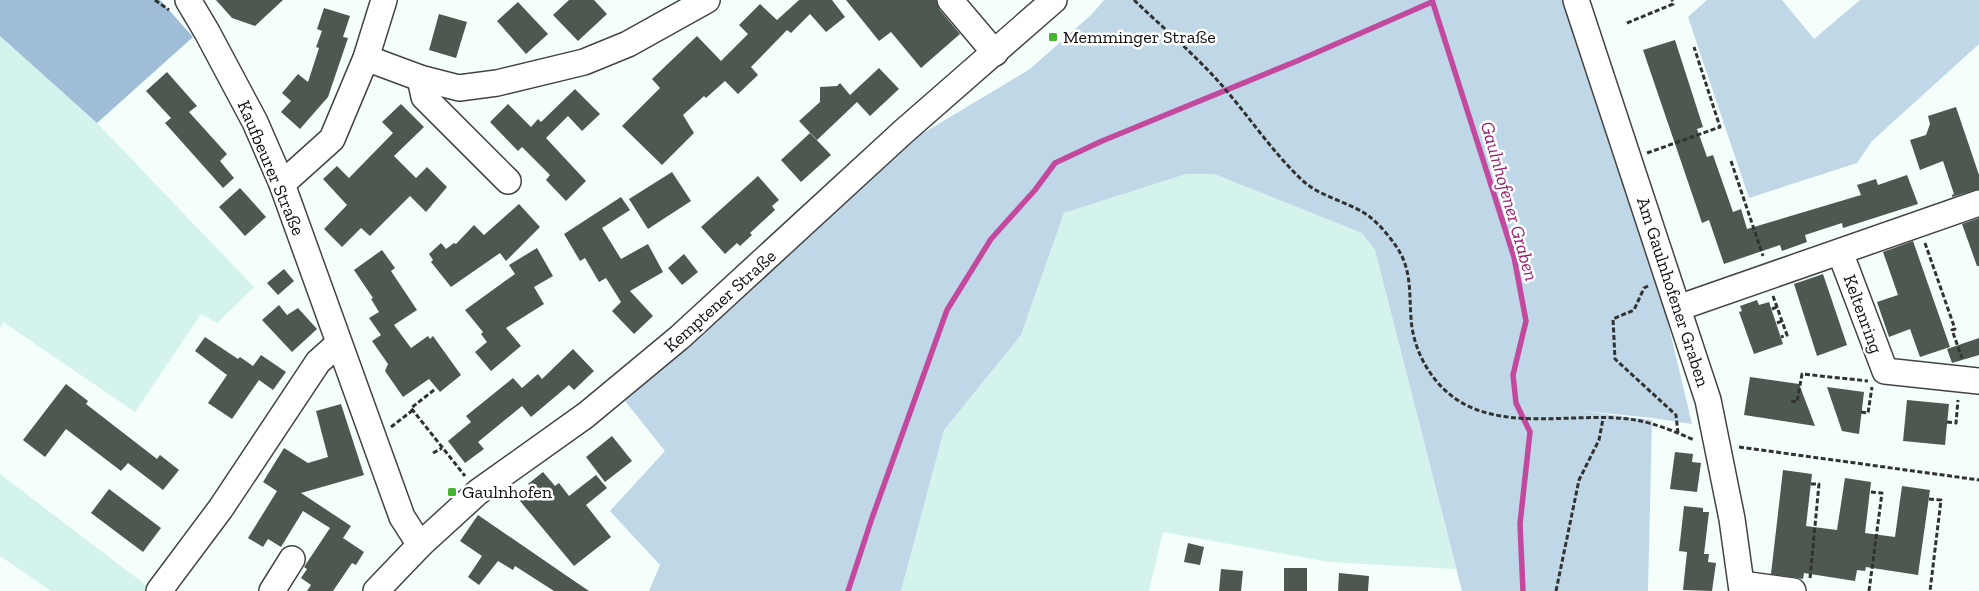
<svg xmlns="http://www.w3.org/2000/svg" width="1979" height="591" viewBox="0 0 1979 591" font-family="'Zilla Slab',serif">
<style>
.farmland{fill:#d5f3ed}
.green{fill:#bfd7e7}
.forest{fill:#9fbdd6}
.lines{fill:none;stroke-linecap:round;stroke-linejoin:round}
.stream{stroke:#c3499e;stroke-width:5.5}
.building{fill:#4d5850}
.minor-casing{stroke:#434343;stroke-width:28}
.path{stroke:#323232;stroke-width:3;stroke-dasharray:5 2.5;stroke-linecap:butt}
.minor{stroke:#fff;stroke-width:25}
.poi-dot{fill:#45b632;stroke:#fff;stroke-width:2}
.labels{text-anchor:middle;stroke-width:5;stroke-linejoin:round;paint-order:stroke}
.poi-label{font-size:18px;fill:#101010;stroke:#fff;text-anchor:start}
.street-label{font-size:18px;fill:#101010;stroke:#fff}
.water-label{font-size:19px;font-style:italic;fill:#992270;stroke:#fff}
</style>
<rect width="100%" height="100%" fill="#f4fefb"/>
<g class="farmland">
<polygon points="0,36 97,123 254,287 217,323 201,314 135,412 3,322 0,328"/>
<polygon points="1186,174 1214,174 1362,233 1375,250 1456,569 1329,562 1163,532 1149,591 901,591 944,430 1021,335 1064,213"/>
<polygon points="0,474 151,589 149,591 51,591 0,556"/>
</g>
<g class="green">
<polygon points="1104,0 1563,0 1658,281 1692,424 1653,418 1573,410 1652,420 1648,591 1462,591 1375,250 1362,233 1214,174 1186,174 1064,213 1021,335 944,430 901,591 649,591 660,565 610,511 665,451 625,401 920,135 1030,69 1092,14"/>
<polygon points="1707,0 1782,0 1814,39 1860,0 1979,0 1979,44 1872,141 1857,163 1749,198 1688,17"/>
</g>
<polygon class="forest" points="0,0 160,0 193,37 97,123 0,36"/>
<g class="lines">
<g class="stream">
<polyline points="1432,0 1514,257 1526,321 1513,375 1516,403 1530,432 1520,524 1523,591"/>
<polyline points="848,591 872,518 947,310 991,239 1035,190 1055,163 1102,141 1297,61 1432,2"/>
</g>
</g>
<g class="building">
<polygon points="216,0 283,0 255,26 232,18"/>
<polygon points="569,0 594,0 607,14 578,41 553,15"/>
<polygon points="799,0 832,0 845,17 826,32 810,14 791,33 787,30 751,67 758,75 738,94 725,81 706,98 704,96 683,115 694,133 662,165 622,126 660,88 652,79 697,36 721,61 748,34 739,25 760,4 777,20"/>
<polygon points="846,0 936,0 939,9 960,34 921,68 891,32 879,41"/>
<polygon points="518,2 548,34 526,54 497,21"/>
<polygon points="324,8 350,16 343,37 348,38 328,97 300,129 281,112 291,101 282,93 298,74 308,82 319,48 316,47 322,31 317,29"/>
<polygon points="439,14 467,22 456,58 429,50"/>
<polygon points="1675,40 1703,127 1697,129 1707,157 1713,155 1733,212 1741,209 1747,229 1861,195 1857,185 1876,179 1878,185 1907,175 1918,204 1843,228 1842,223 1805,235 1807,242 1782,251 1780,245 1724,264 1709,220 1702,223 1643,50"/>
<polygon points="879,68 899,89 870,116 857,102 817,140 799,121 820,102 820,87 837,86 840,83 850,95"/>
<polygon points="167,72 197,106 189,112 227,154 220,161 234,178 223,188 165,123 171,118 146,91"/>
<polygon points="575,89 600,114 582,131 568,116 546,138 586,181 566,201 546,180 550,175 522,147 518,151 490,122 508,104 531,127 538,119 541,122"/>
<polygon points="401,104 424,127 394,156 416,178 427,167 447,187 426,212 410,196 370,236 361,228 342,247 324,229 347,205 323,179 337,166 349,178 393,133 382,122"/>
<polygon points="1956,107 1979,175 1979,189 1952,197 1952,195 1954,194 1943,161 1920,170 1910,140 1926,135 1930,124 1928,116"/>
<polygon points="810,133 831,155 801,182 781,160"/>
<polygon points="672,172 691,201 648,229 629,199"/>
<polygon points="758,176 779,200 772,206 775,210 750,233 752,235 740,246 737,243 725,254 701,227"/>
<polygon points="240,188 266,217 245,236 219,207"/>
<polygon points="621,197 630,210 602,228 621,259 648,244 663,272 630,291 653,316 634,334 612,311 621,302 606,278 599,282 585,258 580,261 564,234"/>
<polygon points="519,204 540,227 506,261 500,253 451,287 431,262 433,260 429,254 441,243 446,249 454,243 456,244 474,225 484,235"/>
<polygon points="1979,218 1979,266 1977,266 1962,224"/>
<polygon points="1913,241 1950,347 1920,357 1910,329 1889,337 1877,302 1898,295 1883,252"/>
<polygon points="537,248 553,276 534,287 544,304 506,328 521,346 491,371 475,352 487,342 481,334 483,332 465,310 515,274 509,265"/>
<polygon points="382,250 395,268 391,271 417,310 394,325 411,348 428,336 430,339 433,336 461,375 440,392 429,379 403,397 385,371 388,364 372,341 381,335 369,318 379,312 371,299 373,298 354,270"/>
<polygon points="684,254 698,272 682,285 668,268"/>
<polygon points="284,269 294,281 278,295 267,283"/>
<polygon points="1823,274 1847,345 1817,356 1794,284"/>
<polygon points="1757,300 1759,305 1769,302 1783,344 1754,354 1739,312 1742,311 1740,306"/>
<polygon points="279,305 287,315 298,308 317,329 292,352 262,320"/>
<polygon points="205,337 238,359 240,357 253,366 261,355 286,372 273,390 259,380 232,419 208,403 227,375 195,351"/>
<polygon points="1979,338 1979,355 1952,363 1947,349"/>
<polygon points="573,349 594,371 574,390 569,385 531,417 522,406 478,442 484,449 465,463 448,441 471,422 466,416 513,378 522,388 538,374 542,379"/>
<polygon points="1750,377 1799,384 1815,426 1744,415"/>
<polygon points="66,384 88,401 86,404 157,459 160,455 179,470 163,490 128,463 121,471 66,429 45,457 23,440"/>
<polygon points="1827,387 1864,392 1859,434 1842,431"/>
<polygon points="1907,400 1949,404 1945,445 1903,441"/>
<polygon points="341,404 364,475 301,493 351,526 343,538 364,552 356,565 352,563 333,591 307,591 311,585 301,578 307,569 304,567 330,528 303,511 281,547 268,539 263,547 248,538 277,491 263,482 284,448 308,463 328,457 316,411"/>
<polygon points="612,436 632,461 605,482 586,457"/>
<polygon points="1675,452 1693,454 1692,462 1701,463 1697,492 1670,489"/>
<polygon points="1783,470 1812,474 1806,526 1837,530 1845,478 1871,482 1865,533 1895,537 1902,486 1930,490 1918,575 1866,567 1865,571 1857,570 1855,581 1804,573 1803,579 1771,574"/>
<polygon points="543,472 555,486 559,483 569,496 596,475 607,488 586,505 611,537 574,566 520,501 533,491 528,484"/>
<polygon points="109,489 161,528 143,552 91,513"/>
<polygon points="1684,506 1703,508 1703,512 1709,512 1704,554 1709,554 1708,562 1716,563 1712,591 1683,590 1687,552 1679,551"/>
<polygon points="478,515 564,574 589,591 554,591 515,566 513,570 498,561 479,585 468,577 482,556 460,541"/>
<polygon points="1188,543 1204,547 1200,565 1184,562"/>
<rect x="1284" y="568" width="23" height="23"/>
<polygon points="1221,569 1243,571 1241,591 1219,591"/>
<polygon points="1339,573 1369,576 1368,591 1338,591"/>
</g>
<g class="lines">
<defs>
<g id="minor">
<polyline points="188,0 207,32 255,122 282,184 402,517 420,545"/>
<polyline points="950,0 995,53"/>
<polyline points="1576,0 1708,400 1732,519 1742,591"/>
<polyline points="366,58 420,78 459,88 497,83 584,62 628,44 707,0"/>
<polyline points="420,78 424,97 508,181"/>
<polyline points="282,184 332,139 366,58 384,0"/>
<polyline points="1840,252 1885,371 1979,381"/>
<polyline points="1678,308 1979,203"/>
<polyline points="1742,584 1793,591"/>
<polyline points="159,591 221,508 318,362 338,344"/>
<polyline points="272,591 292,559"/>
<polyline points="376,591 420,545 478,492 586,415 680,337 903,132 1054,0"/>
</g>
</defs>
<use href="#minor" class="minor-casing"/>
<g class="path">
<polyline points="155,0 169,10"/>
<path d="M1134 0C1162 27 1192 52 1218 81 1246 112 1272 152 1302 180 1321 198 1351 202 1370 217 1380 225 1389 236 1396 246 1412 269 1409 292 1411 318 1413 352 1433 387 1464 404 1515 431 1582 411 1635 420 1654 423 1676 432 1694 440"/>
<polyline points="1627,23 1673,4 1672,0"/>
<polyline points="1647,153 1720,127 1694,47"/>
<polyline points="1731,161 1763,256"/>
<polyline points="1925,243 1955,329 1952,330 1962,358"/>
<polyline points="1648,286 1644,288 1634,310 1613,319 1615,359 1676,415 1678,433"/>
<polyline points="1773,296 1787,335 1781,337"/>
<polyline points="1772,309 1777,307"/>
<polyline points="1777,323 1782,321"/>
<polyline points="434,390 411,408 465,476"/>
<polyline points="1791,401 1797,402 1802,374 1868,381"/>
<polyline points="1861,412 1868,413 1872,387"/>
<polyline points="1947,422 1956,423 1958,400"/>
<polyline points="391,427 413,410"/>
<polyline points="1739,447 1979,480"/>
<polyline points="433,453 442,448"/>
<polyline points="1929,499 1941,500 1930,591"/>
<polyline points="1810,578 1819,484 1811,484"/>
<polyline points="1556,591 1579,480 1599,440 1603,419"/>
<polyline points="1869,591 1882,493 1870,492"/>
</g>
<use href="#minor" class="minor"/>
</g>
<g class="poi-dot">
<rect x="1048" y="32" width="10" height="10" rx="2.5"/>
<rect x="447" y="487" width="10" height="10" rx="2.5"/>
</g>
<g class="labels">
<g class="poi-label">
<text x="1063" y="43">Memminger Straße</text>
<text x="462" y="498">Gaulnhofen</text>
</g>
<g class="street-label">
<text transform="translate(271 168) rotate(67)" y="6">Kaufbeurer Straße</text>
<text transform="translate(1673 292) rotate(72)" y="6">Am Gaulnhofener Graben</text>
<text transform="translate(720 301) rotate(-42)" y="6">Kemptener Straße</text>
<text transform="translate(1863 314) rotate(70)" y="6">Keltenring</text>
</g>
<g class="water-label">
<text transform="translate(1510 201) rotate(74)" y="7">Gaulnhofener Graben</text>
</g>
</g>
</svg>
